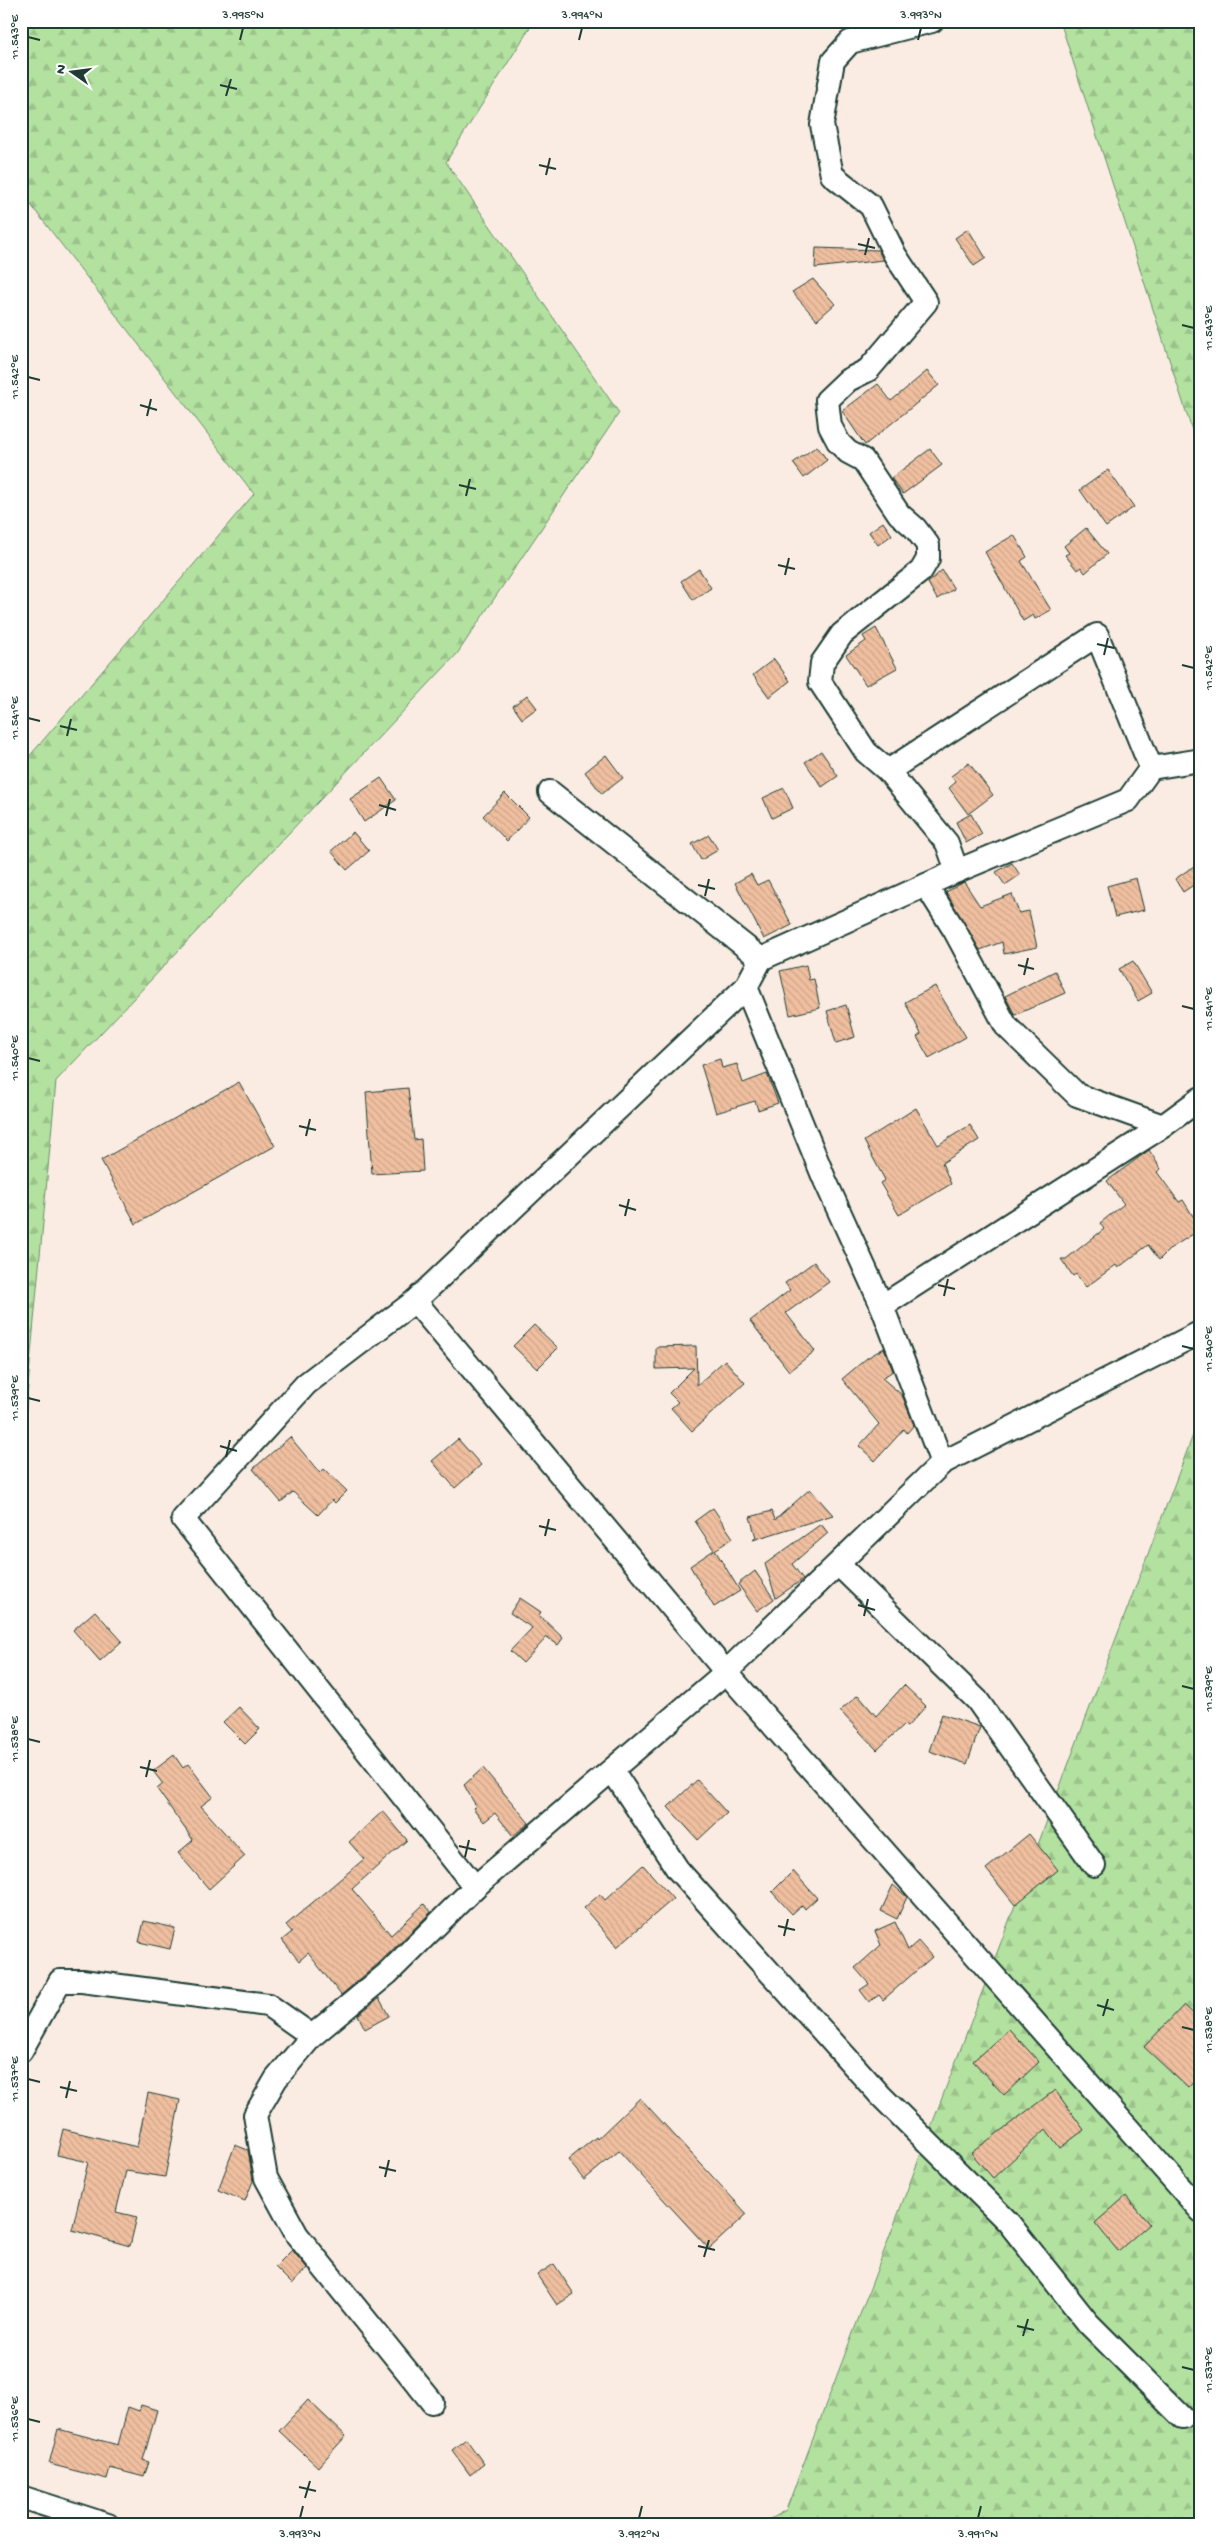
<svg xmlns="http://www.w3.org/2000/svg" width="1222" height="2546" viewBox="0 0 1222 2546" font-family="'Gochi Hand',sans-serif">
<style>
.forest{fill:url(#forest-firs);stroke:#698f6a}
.building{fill:url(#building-back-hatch);stroke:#1f3d34}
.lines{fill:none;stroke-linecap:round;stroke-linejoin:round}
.street-casing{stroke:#1f3d34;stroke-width:26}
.street{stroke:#fff;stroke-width:22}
.ticks{fill:none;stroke:#1f3d34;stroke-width:2}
.neatline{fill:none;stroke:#1f3d34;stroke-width:2}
.ticks-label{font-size:12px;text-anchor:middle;fill:#1f3d34}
</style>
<defs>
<pattern id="forest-firs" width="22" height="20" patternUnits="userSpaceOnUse" patternTransform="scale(1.25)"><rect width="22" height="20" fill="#b3e1a0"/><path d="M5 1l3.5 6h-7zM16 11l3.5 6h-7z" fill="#9ac28a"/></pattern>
<pattern id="building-back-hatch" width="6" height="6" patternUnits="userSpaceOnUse" patternTransform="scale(1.25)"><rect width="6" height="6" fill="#f0bfa0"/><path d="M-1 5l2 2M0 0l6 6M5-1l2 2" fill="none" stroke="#cda58a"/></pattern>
</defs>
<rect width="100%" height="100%" fill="#faece2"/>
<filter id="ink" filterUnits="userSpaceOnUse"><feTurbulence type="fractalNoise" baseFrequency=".02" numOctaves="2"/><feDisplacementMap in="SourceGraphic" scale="10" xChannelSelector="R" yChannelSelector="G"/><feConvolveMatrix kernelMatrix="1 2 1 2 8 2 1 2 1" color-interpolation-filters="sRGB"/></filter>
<g filter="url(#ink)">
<g class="forest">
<polygon points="21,21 534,21 446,162 619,413 457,654 56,1081 21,1463 21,766 254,494 21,192"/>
<polygon points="1060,21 1201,21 1201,458"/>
<polygon points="1201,1414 1201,2525 759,2525 786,2510"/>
</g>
<g class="building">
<polygon points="968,229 986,258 974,266 955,238"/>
<polygon points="816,248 878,250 883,260 815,268"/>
<polygon points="813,279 835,304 817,320 792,292"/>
<polygon points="927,371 939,385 865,445 842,411 878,384 891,401"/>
<polygon points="817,446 827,460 804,478 793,463"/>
<polygon points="930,449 942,465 903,494 891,478"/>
<polygon points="1108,470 1134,507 1106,527 1080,490"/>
<polygon points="883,522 892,535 878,545 869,532"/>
<polygon points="1086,528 1107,554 1085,573 1081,567 1077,570 1065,555 1069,553 1064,546"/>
<polygon points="1014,535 1027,557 1021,561 1051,610 1035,619 1033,615 1023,621 985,552"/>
<polygon points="699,569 711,588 693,600 681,581"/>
<polygon points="942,570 954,589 937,599 928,583"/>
<polygon points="876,628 897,668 866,685 846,655 866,641 863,636"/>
<polygon points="774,659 790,681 769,697 753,675"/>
<polygon points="527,695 537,708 522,719 513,706"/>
<polygon points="821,751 838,776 822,787 805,762"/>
<polygon points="606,755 623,778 602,794 585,772"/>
<polygon points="969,763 993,795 968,814 949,788 956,782 951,776"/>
<polygon points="381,778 396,800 364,822 350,799"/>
<polygon points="784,788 793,808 772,818 763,798"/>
<polygon points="505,793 529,817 507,841 483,816"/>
<polygon points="971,814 982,834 966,843 956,822"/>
<polygon points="353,832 369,851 347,870 331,851"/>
<polygon points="709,835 718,850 701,860 692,844"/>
<polygon points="1012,863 1020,875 1005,885 996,872"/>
<polygon points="1194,866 1201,876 1201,880 1183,892 1175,879"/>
<polygon points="751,874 757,885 768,880 792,925 764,939 735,883"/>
<polygon points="1136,878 1144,910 1115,917 1107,886"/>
<polygon points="964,882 980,906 1012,894 1019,913 1029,911 1037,947 1004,954 1002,942 980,950 946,892"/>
<polygon points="1133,961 1152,993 1138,1001 1119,969"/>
<polygon points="806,965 809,980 814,979 820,1008 790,1015 780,971"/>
<polygon points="1055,971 1065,993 1015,1015 1005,996"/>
<polygon points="935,986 966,1037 929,1058 917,1037 921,1034 905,1002"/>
<polygon points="846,1005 855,1037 836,1043 827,1011"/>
<polygon points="720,1059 722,1068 737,1064 743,1083 767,1074 778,1103 758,1110 755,1101 716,1113 701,1065"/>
<polygon points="239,1082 275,1146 136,1224 101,1160"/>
<polygon points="408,1088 414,1140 421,1139 423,1171 372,1174 366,1092"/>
<polygon points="916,1108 938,1145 970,1125 979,1140 942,1163 951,1184 899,1215 880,1183 885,1180 864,1141"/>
<polygon points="1149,1150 1161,1169 1157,1172 1179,1202 1183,1200 1201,1229 1171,1248 1159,1260 1148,1245 1118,1268 1116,1265 1086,1287 1076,1274 1073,1276 1061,1259 1066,1259 1104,1229 1100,1223 1124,1204 1107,1181"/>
<polygon points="814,1262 829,1282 786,1313 815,1351 789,1371 750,1321 790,1290 785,1283"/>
<polygon points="534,1325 558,1348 537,1369 513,1346"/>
<polygon points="696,1346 697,1385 725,1360 745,1383 692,1431 671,1408 678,1402 669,1393 694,1368 656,1369 656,1347"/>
<polygon points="884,1348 893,1371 882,1378 902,1395 914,1425 907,1433 904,1429 875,1461 859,1446 879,1424 842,1379 867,1358"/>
<polygon points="290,1437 320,1473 324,1469 347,1491 335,1503 332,1500 318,1515 293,1492 281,1502 253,1469"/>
<polygon points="458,1439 481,1465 455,1488 432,1461"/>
<polygon points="810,1489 833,1515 753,1540 756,1537 750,1517 772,1511 775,1520"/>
<polygon points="713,1508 733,1538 715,1550 740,1591 714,1607 690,1566 714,1550 695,1521"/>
<polygon points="821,1524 828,1533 792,1564 803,1579 776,1598 765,1564"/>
<polygon points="755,1571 774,1599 757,1611 738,1584"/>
<polygon points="520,1598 541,1612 539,1615 563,1638 558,1645 547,1637 523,1663 510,1651 532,1628 510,1613"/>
<polygon points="95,1611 122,1641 100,1661 73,1630"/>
<polygon points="904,1685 926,1706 907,1727 904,1725 877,1750 840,1711 858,1695 876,1716"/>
<polygon points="239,1707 260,1729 245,1744 223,1722"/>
<polygon points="942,1714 980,1727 967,1764 929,1751"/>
<polygon points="174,1755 183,1768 188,1764 213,1797 201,1806 245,1856 209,1889 178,1853 193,1840 157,1789 163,1784 153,1771"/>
<polygon points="483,1768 529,1823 513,1836 495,1813 484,1822 473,1808 476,1806 464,1785"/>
<polygon points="697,1780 727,1813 698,1840 668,1807"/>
<polygon points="383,1811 407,1840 352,1889 391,1935 424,1904 431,1912 379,1963 341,1995 308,1953 299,1961 282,1940 292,1932 286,1925 364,1859 349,1842"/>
<polygon points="1029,1834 1058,1870 1015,1905 986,1869"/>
<polygon points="643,1865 673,1899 617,1947 584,1908 600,1894 605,1900"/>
<polygon points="793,1871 817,1898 805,1909 802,1905 792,1914 772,1892"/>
<polygon points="893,1885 907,1897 897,1919 881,1911"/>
<polygon points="144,1921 175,1928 170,1949 139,1942"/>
<polygon points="895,1922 908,1950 918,1941 932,1957 883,2000 879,1995 869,2002 860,1990 869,1984 855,1968 881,1945 875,1931"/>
<polygon points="379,1998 389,2016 365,2029 358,2015"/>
<polygon points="1184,2005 1201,2021 1201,2074 1188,2088 1144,2047"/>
<polygon points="1009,2029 1039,2062 1004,2095 973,2061"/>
<polygon points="1055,2090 1084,2130 1060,2148 1046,2129 993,2178 971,2153"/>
<polygon points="148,2093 180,2100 165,2177 126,2171 116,2212 137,2217 130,2246 72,2230 88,2162 57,2155 63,2129 137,2147"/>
<polygon points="640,2098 747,2214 709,2249 619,2151 584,2180 568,2160 596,2137 597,2139"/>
<polygon points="235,2145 248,2150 253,2181 245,2201 218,2190"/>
<polygon points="1126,2196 1149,2224 1118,2251 1095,2223"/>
<polygon points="292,2250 307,2268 292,2284 275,2267"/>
<polygon points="554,2264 574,2294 557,2305 537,2275"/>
<polygon points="308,2400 346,2436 318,2467 279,2431"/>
<polygon points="141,2405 157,2410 143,2460 149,2462 144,2477 110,2468 107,2479 49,2464 58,2429 118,2445 128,2407 139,2411"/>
<polygon points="466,2439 484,2464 470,2475 452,2450"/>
</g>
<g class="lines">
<defs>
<g id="street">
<polyline points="932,21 850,42 833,61 822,125 832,175 871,206 895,255 926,302 868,370 848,380 827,400 830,426 839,443 848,452 863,460 899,514 915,528 928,545 928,559 921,571 842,634 822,663 820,682 866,752 888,771 947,843 957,871 926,885 955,931 1006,1026 1077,1095 1163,1126 1201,1098"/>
<polyline points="888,771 1097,635 1151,768"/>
<polyline points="550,792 761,959"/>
<polyline points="957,871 1128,800 1151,768 1201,760"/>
<polyline points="415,1301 726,1672 1201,2211"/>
<polyline points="882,1306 824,1178 746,987 761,959 926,885"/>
<polyline points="942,1463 882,1306 1163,1126"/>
<polyline points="839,1565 977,1700 1094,1865"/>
<polyline points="612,1770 678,1870 881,2096 1008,2222 1088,2323 1182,2417"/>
<polyline points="475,1887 183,1519 306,1384 415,1301 746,987"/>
<polyline points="312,2036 276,2079 255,2115 266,2178 297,2235 432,2402"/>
<polyline points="21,2051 60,1981 82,1981 268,2005 312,2036 388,1973 475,1887 726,1672 942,1463 1201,1332"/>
<polyline points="21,2497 108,2525"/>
</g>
</defs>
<use href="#street" class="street-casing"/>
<use href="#street" class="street"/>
</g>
</g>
<path class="ticks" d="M28 37 40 40M240 40 243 28M579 40 582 28M918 40 921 28M220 85 237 89M226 96 231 79M539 165 556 169M546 175 550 158M858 244 875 248M865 255 869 238M1182 325 1194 328M28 377 40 380M140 405 157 410M147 416 151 399M459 485 476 489M466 496 470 479M778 565 795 569M785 575 789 558M1097 644 1114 648M1104 655 1108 638M1182 665 1194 668M28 718 40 721M60 726 77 730M67 736 71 719M379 805 396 810M386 816 390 799M698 885 715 889M705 896 709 879M1018 965 1034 969M1024 975 1028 958M1182 1006 1194 1009M28 1058 40 1061M299 1126 316 1130M306 1136 310 1119M619 1205 636 1210M625 1216 629 1199M938 1285 955 1289M944 1296 948 1279M1182 1346 1194 1349M28 1398 40 1401M220 1446 237 1451M226 1457 230 1440M539 1526 556 1530M545 1536 549 1519M858 1605 875 1610M864 1616 868 1599M1182 1686 1194 1689M28 1739 40 1742M140 1767 157 1771M146 1777 150 1760M459 1846 476 1850M465 1857 469 1840M778 1926 795 1930M784 1936 788 1919M1097 2005 1114 2010M1103 2016 1108 1999M1182 2027 1194 2030M28 2079 40 2082M60 2087 77 2091M66 2098 70 2081M379 2167 396 2171M385 2177 389 2160M698 2246 715 2250M704 2257 709 2240M1017 2326 1034 2330M1023 2336 1028 2319M1182 2367 1194 2370M28 2419 40 2422M299 2487 316 2491M305 2498 310 2481M300 2518 303 2506M639 2518 642 2506M978 2518 981 2506"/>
<rect width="1222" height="2546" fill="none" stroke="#fff" stroke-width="55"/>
<g transform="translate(72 72) rotate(284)" stroke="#ffffff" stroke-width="4" paint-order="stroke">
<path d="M0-4L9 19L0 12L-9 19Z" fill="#1f3d34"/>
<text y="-8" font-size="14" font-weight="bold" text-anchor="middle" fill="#1f3d34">N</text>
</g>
<rect x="28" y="28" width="1166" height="2490" class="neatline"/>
<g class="ticks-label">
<text x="243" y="18">3.995°N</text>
<text x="582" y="18">3.994°N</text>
<text x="921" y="18">3.993°N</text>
<text transform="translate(14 37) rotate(-90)" y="4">11.543°E</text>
<text transform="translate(1208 328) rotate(-90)" y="4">11.543°E</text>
<text transform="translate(14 377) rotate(-90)" y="4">11.542°E</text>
<text transform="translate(1208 668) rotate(-90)" y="4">11.542°E</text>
<text transform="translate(14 718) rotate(-90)" y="4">11.541°E</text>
<text transform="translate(1208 1009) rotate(-90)" y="4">11.541°E</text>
<text transform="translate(14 1058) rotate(-90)" y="4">11.540°E</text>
<text transform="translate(1208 1349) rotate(-90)" y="4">11.540°E</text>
<text transform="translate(14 1398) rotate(-90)" y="4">11.539°E</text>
<text transform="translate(1208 1689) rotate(-90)" y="4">11.539°E</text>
<text transform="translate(14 1739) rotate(-90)" y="4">11.538°E</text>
<text transform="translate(1208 2030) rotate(-90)" y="4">11.538°E</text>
<text transform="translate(14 2079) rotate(-90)" y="4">11.537°E</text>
<text transform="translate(1208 2370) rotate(-90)" y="4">11.537°E</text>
<text transform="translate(14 2419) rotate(-90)" y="4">11.536°E</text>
<text x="300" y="2537">3.993°N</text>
<text x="639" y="2537">3.992°N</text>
<text x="978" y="2537">3.991°N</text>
</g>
</svg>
